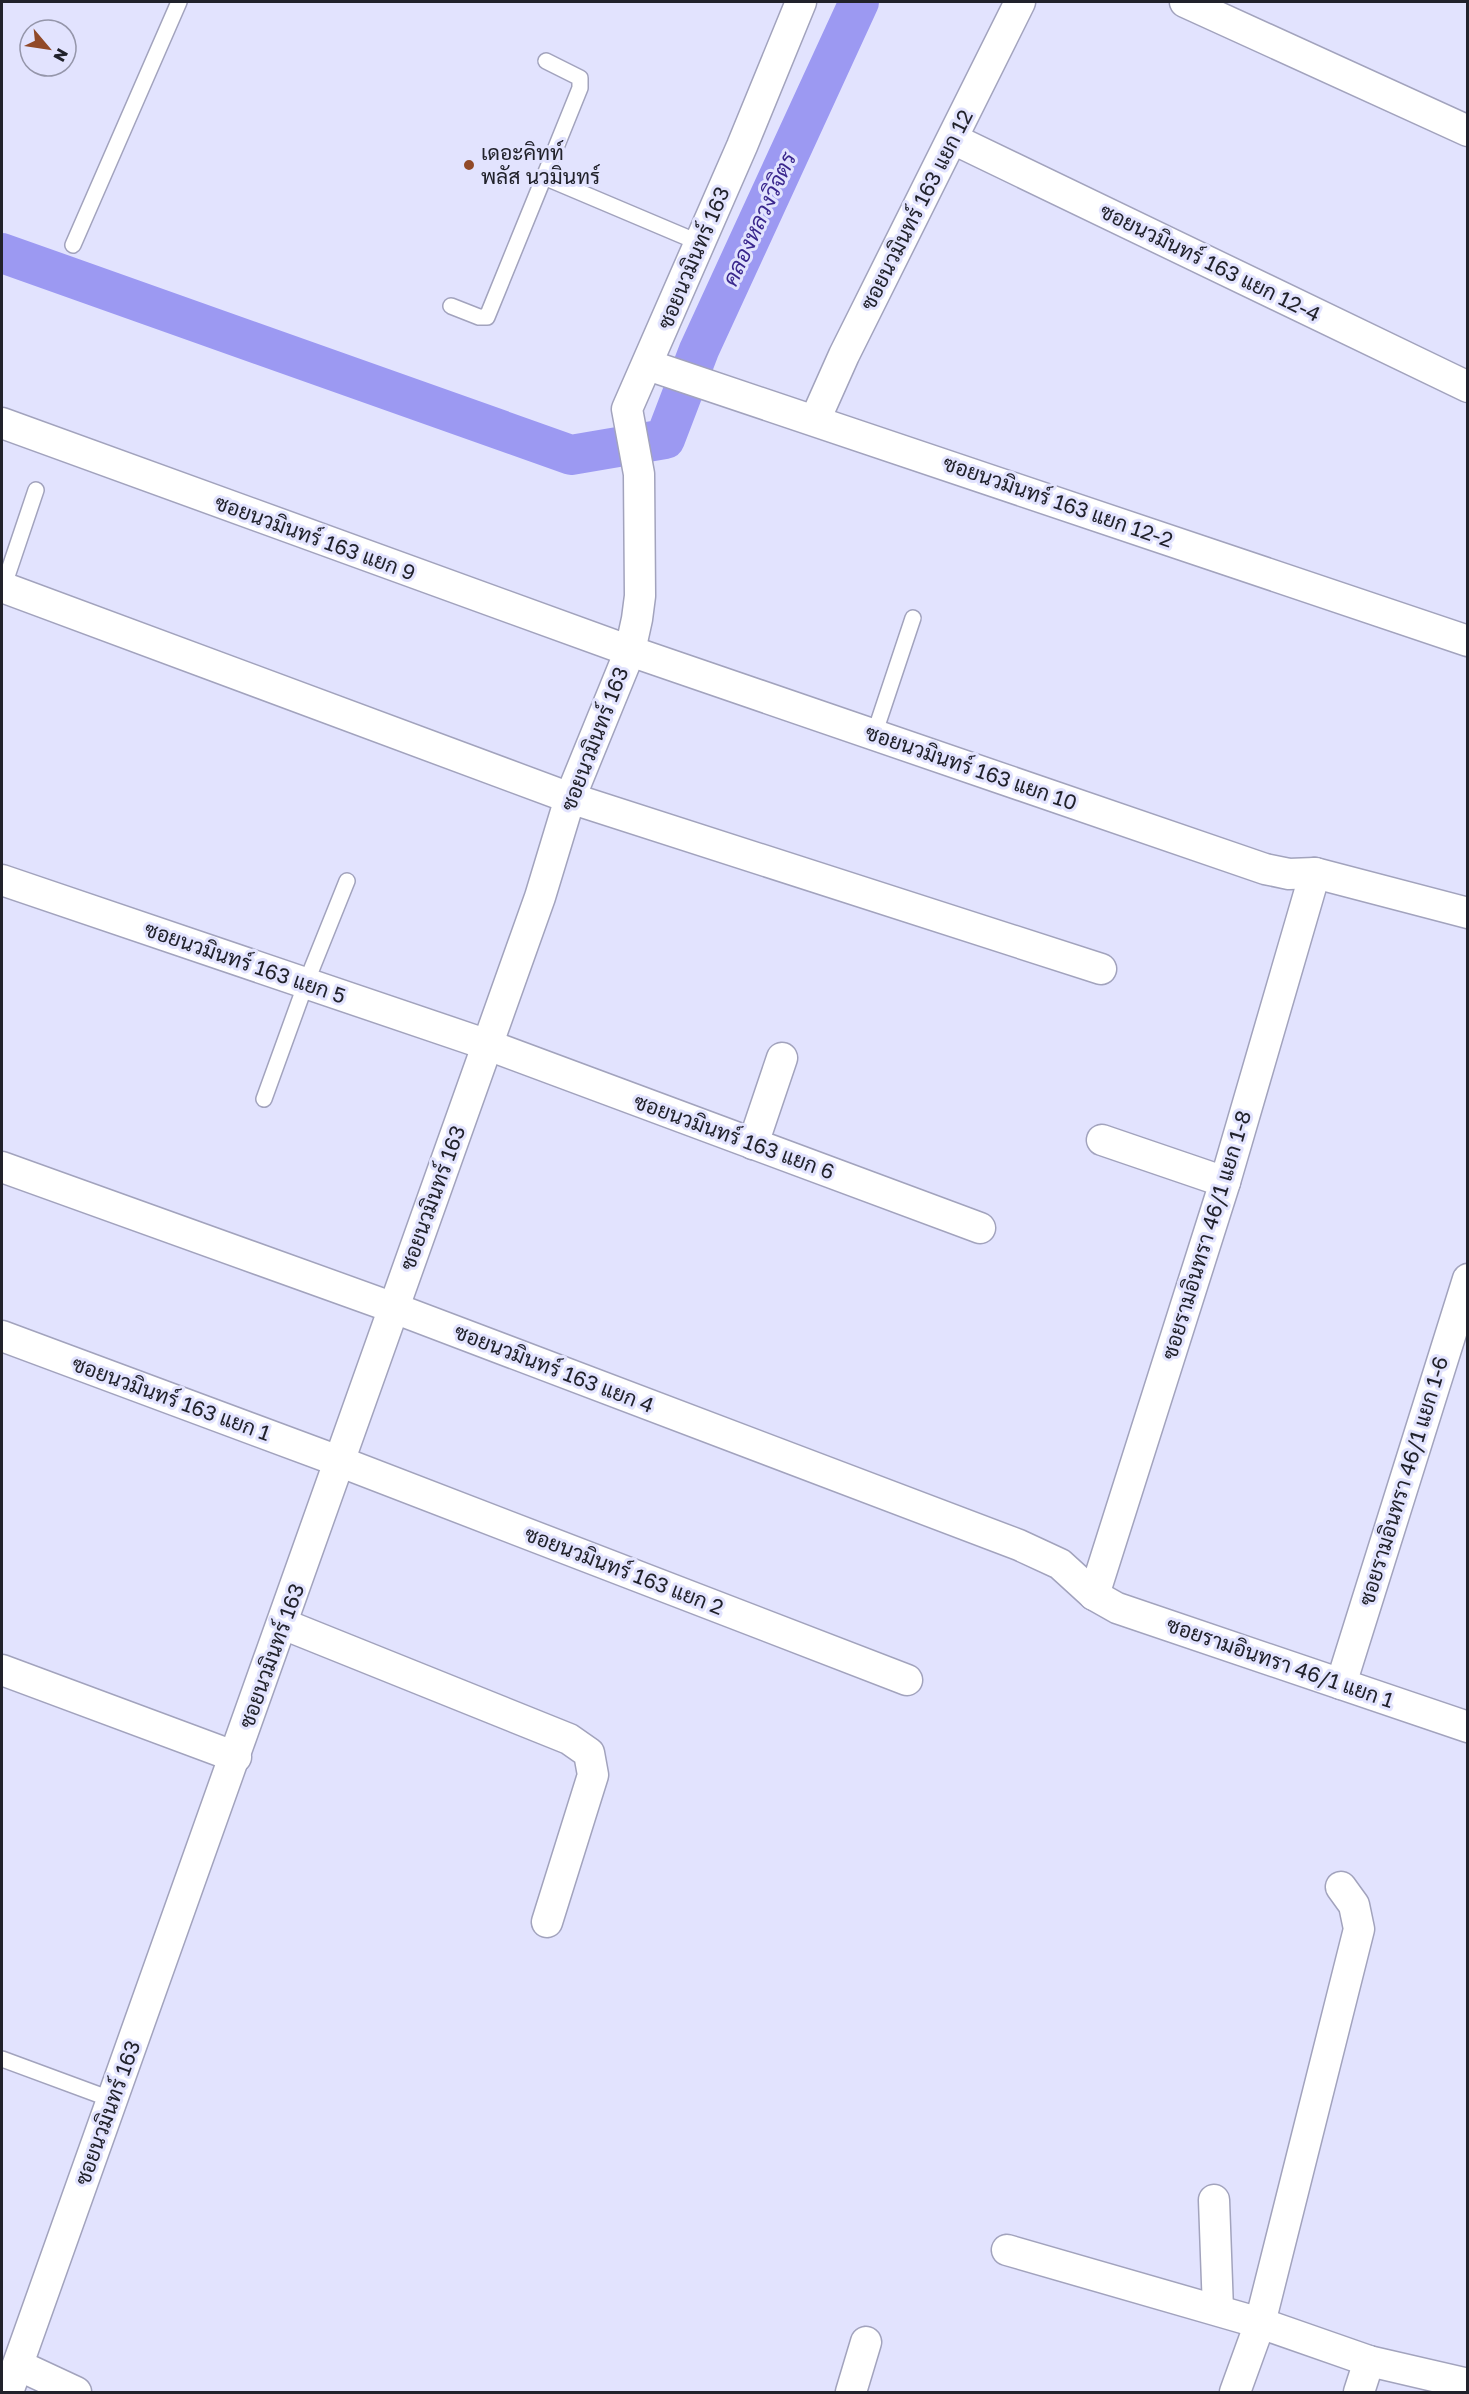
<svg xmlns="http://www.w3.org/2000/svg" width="1469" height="2394" viewBox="0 0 1469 2394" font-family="'Golos Text',Sarabun,sans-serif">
<rect width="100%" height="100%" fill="#e2e3fe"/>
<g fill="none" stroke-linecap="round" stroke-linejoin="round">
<!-- canal -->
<path stroke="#9c99f2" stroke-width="40" d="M2 253 571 455 665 439 699 350 859 2"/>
<!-- lane casing -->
<g stroke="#a2a3bd" stroke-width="18">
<g id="lane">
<path d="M544 177 580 88V78L546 61"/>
<path d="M73 245 179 2"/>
<path d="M451 306 479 317H487L544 177 700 243"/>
<path d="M3 588 36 490"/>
<path d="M874 735 913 618"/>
<path d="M264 1099 306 983 347 881"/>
<path d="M2 2059 113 2100"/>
</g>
</g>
<!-- street casing -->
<g stroke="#a2a3bd" stroke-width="33">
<g id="street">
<path d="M1185 2 1468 131"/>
<path d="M953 139 1468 387"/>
<path d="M648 365 1468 641"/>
<path d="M815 420 844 355 1020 2"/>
<path d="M2 423 630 651 1265 869 1289 874 1315 873 1468 913"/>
<path d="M2 587 570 798 1101 969"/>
<path d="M2 880 488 1045 980 1228"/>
<path d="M1102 1140 1225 1182"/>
<path d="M753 1144 782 1058"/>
<path d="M2 1167 394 1308 1019 1545 1060 1564 1094 1595 1117 1608 1468 1727"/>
<path d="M2 1336 341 1462 907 1680"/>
<path d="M1094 1595 1225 1182 1315 873"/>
<path d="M283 1624 569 1739 589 1753 593 1775 547 1922"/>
<path d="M2 1670 236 1757"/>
<path d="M1341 1684 1468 1279"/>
<path d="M1214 2200 1218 2310"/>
<path d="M1007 2250 1260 2323 1369 2361 1468 2384"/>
<path d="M18 2365 76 2392"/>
<path d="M8 2392 540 897 570 798 630 651 637 619 640 596 639 474 627 409 742 146 801 2"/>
<path d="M851 2392 866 2342"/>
<path d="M1235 2392 1260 2323 1359 1929 1354 1905 1341 1887"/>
<path d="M1359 2392 1369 2361"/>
</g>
</g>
<!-- lane -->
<use href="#lane" stroke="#fff" stroke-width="15"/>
<!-- street -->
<use href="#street" stroke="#fff" stroke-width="30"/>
</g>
<!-- markers -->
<circle fill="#914928" stroke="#e2e3fe" stroke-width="2" cx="469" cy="165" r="6"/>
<g text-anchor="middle" stroke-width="6" stroke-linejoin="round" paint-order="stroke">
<!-- poi labels -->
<g font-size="21" fill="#21222b" stroke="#e2e3fe" text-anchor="start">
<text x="481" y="160">เดอะคิทท์<tspan x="481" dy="24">พลัส นวมินทร์</tspan></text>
</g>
<!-- street labels -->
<g font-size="21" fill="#21222b" stroke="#e2e3fe">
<text transform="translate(917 210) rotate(-63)" y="7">ซอยนวมินทร์ 163 แยก 12</text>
<text transform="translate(694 258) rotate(-67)" y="7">ซอยนวมินทร์ 163</text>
<text transform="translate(1210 263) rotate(26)" y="7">ซอยนวมินทร์ 163 แยก 12-4</text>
<text transform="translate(1058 502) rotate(19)" y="7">ซอยนวมินทร์ 163 แยก 12-2</text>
<text transform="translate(315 538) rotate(20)" y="7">ซอยนวมินทร์ 163 แยก 9</text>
<text transform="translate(595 739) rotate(-69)" y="7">ซอยนวมินทร์ 163</text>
<text transform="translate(971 768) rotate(19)" y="7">ซอยนวมินทร์ 163 แยก 10</text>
<text transform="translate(245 963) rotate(19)" y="7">ซอยนวมินทร์ 163 แยก 5</text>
<text transform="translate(734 1137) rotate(20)" y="7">ซอยนวมินทร์ 163 แยก 6</text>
<text transform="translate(433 1198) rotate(-70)" y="7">ซอยนวมินทร์ 163</text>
<text transform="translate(1207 1235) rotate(-73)" y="7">ซอยรามอินทรา 46/1 แยก 1-8</text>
<text transform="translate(554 1369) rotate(21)" y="7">ซอยนวมินทร์ 163 แยก 4</text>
<text transform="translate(171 1399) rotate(20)" y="7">ซอยนวมินทร์ 163 แยก 1</text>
<text transform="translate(1404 1481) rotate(-73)" y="7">ซอยรามอินทรา 46/1 แยก 1-6</text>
<text transform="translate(624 1571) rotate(21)" y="7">ซอยนวมินทร์ 163 แยก 2</text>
<text transform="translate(272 1656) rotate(-70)" y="7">ซอยนวมินทร์ 163</text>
<text transform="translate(1280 1663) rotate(19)" y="7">ซอยรามอินทรา 46/1 แยก 1</text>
<text transform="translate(108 2113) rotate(-70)" y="7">ซอยนวมินทร์ 163</text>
</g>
<!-- water labels -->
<g font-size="22" font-style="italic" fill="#3a278d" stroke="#e2e3fe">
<text transform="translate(759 219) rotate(-65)" y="8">คลองหลวงวิจิตร</text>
</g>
</g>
<!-- border -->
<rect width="1469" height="2394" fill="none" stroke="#21222b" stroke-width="6"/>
<!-- north arrow -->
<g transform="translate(48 48) rotate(119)"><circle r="28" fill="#e2e3fe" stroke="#9596aa" stroke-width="1.5"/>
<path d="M0-4.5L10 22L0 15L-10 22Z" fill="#914928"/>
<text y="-9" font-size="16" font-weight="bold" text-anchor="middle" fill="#21222b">N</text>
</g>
</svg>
